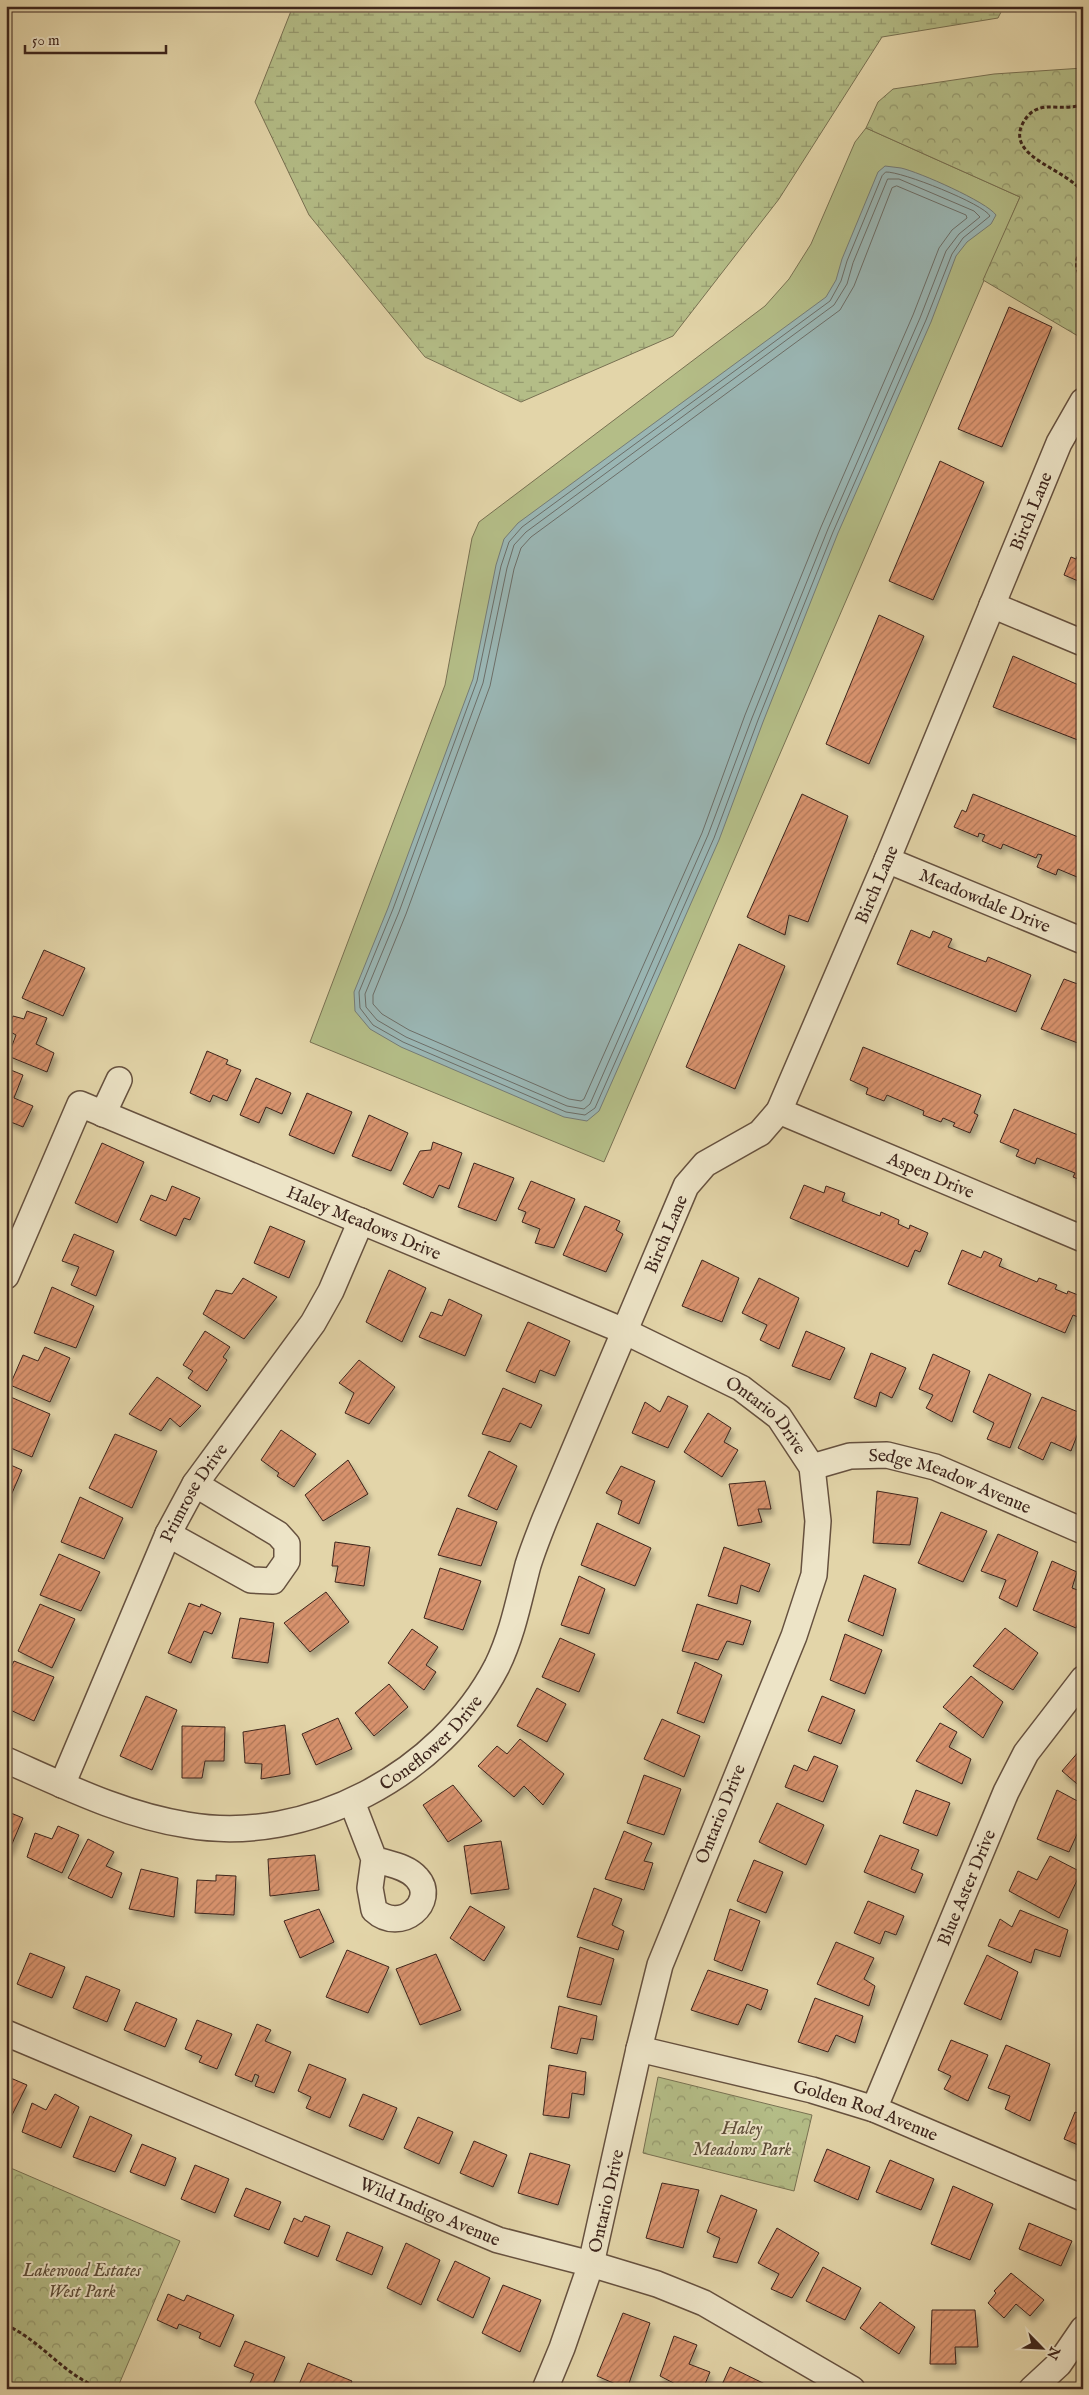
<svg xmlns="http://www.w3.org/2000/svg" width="1089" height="2395" viewBox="0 0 1089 2395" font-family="'IM FELL English',serif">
<defs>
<pattern id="forest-crowns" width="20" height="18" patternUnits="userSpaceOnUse" patternTransform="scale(1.25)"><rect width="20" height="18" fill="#b4bd87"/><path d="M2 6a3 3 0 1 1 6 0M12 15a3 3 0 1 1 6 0" fill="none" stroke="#94996e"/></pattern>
<pattern id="wetland-marsh" width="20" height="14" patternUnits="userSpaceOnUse" patternTransform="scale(1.25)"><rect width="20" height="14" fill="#b4bd87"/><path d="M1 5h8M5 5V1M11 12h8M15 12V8" fill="none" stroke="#94996e"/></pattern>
<pattern id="building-hatch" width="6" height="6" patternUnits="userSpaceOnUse" patternTransform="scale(1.25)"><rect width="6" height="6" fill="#d7926d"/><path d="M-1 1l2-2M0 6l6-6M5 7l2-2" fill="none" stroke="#b07759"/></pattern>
<filter id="shadow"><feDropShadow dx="3" dy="5.5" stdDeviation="2.5" flood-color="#0004"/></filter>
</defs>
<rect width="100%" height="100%" fill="#e3d5a9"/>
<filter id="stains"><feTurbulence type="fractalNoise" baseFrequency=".004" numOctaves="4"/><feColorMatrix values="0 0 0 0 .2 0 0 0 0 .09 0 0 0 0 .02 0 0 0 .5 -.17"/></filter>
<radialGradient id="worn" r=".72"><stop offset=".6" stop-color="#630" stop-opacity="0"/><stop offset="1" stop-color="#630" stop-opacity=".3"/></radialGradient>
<!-- grass -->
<path fill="#b4bd87" stroke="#787152" d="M866 128 1020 197 604 1162 310 1042 445 685 472 538 479 522 765 306 789 279 811 244 855 142Z"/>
<!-- forest -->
<g fill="url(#forest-crowns)" stroke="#787152">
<path d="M1083 68V339L983 280 1020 197 866 128 878 102 893 89 994 74Z"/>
<path d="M658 2077 812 2115 794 2191 643 2153Z"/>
<path d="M6 2166 180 2241 117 2389H6Z"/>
</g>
<!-- wetland -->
<path fill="url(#wetland-marsh)" stroke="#787152" d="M293 6H1004L998 18 882 37 779 199 673 336 521 402 425 357 309 215 255 102Z"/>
<!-- water -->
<path fill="#9ab6b4" stroke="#757c77" d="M885 166C890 167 896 167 901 168 919 172 987 202 996 215L991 224 967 242 956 256 931 322 838 533 763 722 719 840 599 1111 587 1121 564 1117 401 1047 370 1029 355 1011 354 992 388 908 473 679 496 565 504 539 518 523 826 297 836 280 842 259 878 172Z"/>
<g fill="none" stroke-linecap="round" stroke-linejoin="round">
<!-- shore -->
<g stroke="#6c6e68" stroke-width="1">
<path d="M886 172C901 171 984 204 990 216L963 238 952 254 926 320 833 532 758 720 714 838 595 1108 585 1115 566 1112 403 1042 373 1025 360 1008 359 992 393 909 477 681 501 566 509 542 522 527 830 301 841 281 847 261 882 176Z"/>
<path d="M888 179H899L974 211 980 217 959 234 946 251 920 318 828 529 752 718 708 835 590 1104 584 1109 567 1106 406 1037 377 1020 366 1007 365 994 399 912 483 683 507 568 514 545 526 532 834 305 847 284 853 263Z"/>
<path d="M897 186 966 215 967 218 952 230 939 248 913 315 821 527 745 715 702 833 584 1099 581 1101 569 1099 409 1030 382 1014 373 1004V995L406 914 490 686 514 569 521 548 531 537 840 310 854 286 892 188Z"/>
</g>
</g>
<!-- building -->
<g fill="url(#building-hatch)" stroke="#3d251c" filter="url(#shadow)">
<path d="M1009 307 1052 327 1002 447 958 429Z"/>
<path d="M940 461 984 482 933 600 889 581Z"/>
<path d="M1083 543V583L1064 575 1071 557 1076 559Z"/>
<path d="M879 615 924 636 869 764 826 744Z"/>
<path d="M1013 656 1083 687V742L993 707Z"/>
<path d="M802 794 848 816 808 922 789 915 785 935 747 917Z"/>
<path d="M973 794 1083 839V863L1077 877 1058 869 1056 875 1037 867 1042 855 1038 854 1036 858 1003 844 1001 849 982 841 985 835 979 833 978 837 954 827 962 810 966 812Z"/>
<path d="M911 930 930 938 933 931 952 939 948 947 986 962 988 957 1031 975 1016 1012 897 964Z"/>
<path d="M739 944 785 966 735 1089 686 1067Z"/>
<path d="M44 950 85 968 63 1016 22 998Z"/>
<path d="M1064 979 1083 986V1045L1041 1029Z"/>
<path d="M27 1011 47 1018 36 1044 54 1053 47 1072 8 1056 16 1035 7 1030 13 1016 24 1019Z"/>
<path d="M863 1047 981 1095 974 1113 978 1115 970 1133 953 1126 955 1123 943 1118 941 1122 923 1115 924 1111 887 1095 884 1101 866 1094 868 1088 850 1080Z"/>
<path d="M207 1051 228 1060 226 1064 241 1070 227 1101 213 1095 210 1102 190 1093Z"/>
<path d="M6 1068 23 1075 14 1098 33 1106 23 1127 6 1120Z"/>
<path d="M256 1078 291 1093 282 1114 266 1107 259 1123 240 1115Z"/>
<path d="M307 1093 352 1112 334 1154 289 1135Z"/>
<path d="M1014 1109 1083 1137V1181L1073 1177 1075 1173 1037 1158 1035 1164 1016 1156 1019 1150 1000 1142Z"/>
<path d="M369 1115 408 1133 391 1171 352 1156Z"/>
<path d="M433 1142 462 1153 449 1189 439 1185 433 1198 403 1184 420 1151 431 1150Z"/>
<path d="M102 1143 144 1162 117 1223 75 1203Z"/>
<path d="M474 1163 514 1178 496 1221 458 1207Z"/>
<path d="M531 1181 575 1199 554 1248 535 1243 540 1229 522 1222 526 1212 518 1209Z"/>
<path d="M804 1185 824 1193 826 1186 845 1193 842 1201 880 1216 881 1212 899 1220 898 1224 909 1229 910 1225 928 1233 920 1252 915 1250 908 1267 790 1218Z"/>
<path d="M172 1186 200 1198 190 1220 184 1218 176 1236 140 1220 151 1195 166 1201Z"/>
<path d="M585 1206 620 1221 616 1230 623 1234 606 1272 563 1255Z"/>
<path d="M270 1226 305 1241 289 1278 254 1263Z"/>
<path d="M74 1234 114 1251 96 1296 71 1285 79 1267 62 1261Z"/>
<path d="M962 1250 981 1258 984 1251 1002 1259 999 1266 1037 1282 1039 1278 1057 1285 1055 1289 1067 1294 1068 1291 1083 1297V1306L1078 1317 1073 1315 1065 1333 948 1284Z"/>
<path d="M702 1260 739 1278 722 1322 682 1306Z"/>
<path d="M389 1270 426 1288 402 1342 366 1322Z"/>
<path d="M243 1278 277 1297 244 1339 203 1314 216 1290 232 1294Z"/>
<path d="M759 1278 799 1298 779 1349 760 1340 767 1325 742 1313Z"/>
<path d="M52 1287 94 1306 76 1348 34 1333Z"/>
<path d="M449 1299 482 1315 465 1356 419 1337 431 1312 442 1316Z"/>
<path d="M528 1322 570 1341 555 1376 540 1370 535 1383 506 1371Z"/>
<path d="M205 1331 230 1347 223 1357 227 1360 207 1391 188 1378 193 1371 183 1365Z"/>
<path d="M806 1331 845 1348 830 1380 792 1366Z"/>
<path d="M45 1347 70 1358 50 1402 10 1385 23 1355 38 1361Z"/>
<path d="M871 1353 906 1368 892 1398 880 1392 876 1407 854 1398Z"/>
<path d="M933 1354 970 1371 952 1422 926 1408 933 1395 919 1389Z"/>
<path d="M359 1360 395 1387 369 1424 345 1413 354 1393 339 1383Z"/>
<path d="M989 1374 1031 1394 1010 1448 987 1439 994 1423 973 1412Z"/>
<path d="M157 1377 201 1406 180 1427 170 1418 161 1431 129 1414Z"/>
<path d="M503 1388 542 1405 531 1428 520 1423 510 1442 482 1434Z"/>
<path d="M6 1395 50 1414 32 1457 6 1446Z"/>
<path d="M668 1396 688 1406 668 1448 632 1433 645 1402 660 1412Z"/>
<path d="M1042 1397 1083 1414V1420L1071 1451 1051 1442 1043 1460 1018 1448Z"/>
<path d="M708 1413 731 1428 724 1442 738 1450 722 1477 684 1452Z"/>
<path d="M281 1430 316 1454 294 1487 277 1476 279 1473 261 1460Z"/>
<path d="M115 1434 157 1451 132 1508 89 1488Z"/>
<path d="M489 1451 517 1466 497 1510 468 1496Z"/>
<path d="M348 1460 368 1494 323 1521 305 1495Z"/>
<path d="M6 1463 22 1470 6 1507Z"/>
<path d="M621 1466 655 1481 639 1524 618 1514 622 1501 606 1493Z"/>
<path d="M765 1481 771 1509H758L762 1522 738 1526 729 1484Z"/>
<path d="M877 1491 918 1498 910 1545 873 1543Z"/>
<path d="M80 1497 123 1518 104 1559 61 1542Z"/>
<path d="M457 1508 497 1522 481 1566 438 1555Z"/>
<path d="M941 1512 987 1531 963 1582 918 1563Z"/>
<path d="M597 1523 651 1548 635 1586 581 1565Z"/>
<path d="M998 1534 1038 1552 1017 1607 999 1598 1006 1580 981 1571Z"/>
<path d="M335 1542 370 1547 364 1586 335 1582 338 1566H332Z"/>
<path d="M724 1547 770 1564 759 1592 741 1585 737 1604 708 1596Z"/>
<path d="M59 1554 100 1572 81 1611 40 1595Z"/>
<path d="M1052 1561 1077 1572 1072 1588 1083 1592V1610L1076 1628 1033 1610Z"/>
<path d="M440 1568 481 1581 463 1630 424 1618Z"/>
<path d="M864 1575 896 1589 883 1636 848 1621Z"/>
<path d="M579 1576 605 1589 589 1634 561 1625Z"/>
<path d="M326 1592 349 1622 310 1652 284 1623Z"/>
<path d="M189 1603 200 1607 201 1604 221 1613 212 1634 204 1631 191 1663 168 1653Z"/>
<path d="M40 1604 75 1619 52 1668 18 1651Z"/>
<path d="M697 1604 751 1621 743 1645 727 1641 718 1660 682 1651Z"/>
<path d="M240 1618 274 1623 268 1663 232 1658Z"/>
<path d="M1005 1628 1038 1653 1013 1690 973 1666Z"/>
<path d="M412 1629 438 1647 426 1665 436 1672 424 1690 388 1663Z"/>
<path d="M845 1634 882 1650 865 1694 830 1680Z"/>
<path d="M560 1638 595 1654 579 1692 542 1677Z"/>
<path d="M14 1661 54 1677 34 1721 6 1708V1678Z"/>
<path d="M695 1662 722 1675 704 1723 677 1713Z"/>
<path d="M971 1676 1003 1702 983 1738 943 1707Z"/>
<path d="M389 1684 408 1707 374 1736 355 1713Z"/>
<path d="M537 1688 566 1704 547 1742 517 1726Z"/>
<path d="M146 1696 177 1710 152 1770 120 1756Z"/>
<path d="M822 1696 855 1710 841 1744 808 1731Z"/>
<path d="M338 1718 352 1749 316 1765 302 1734Z"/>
<path d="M662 1719 700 1736 684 1777 644 1759Z"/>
<path d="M940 1723 957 1732 949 1747 971 1759 962 1784 916 1761Z"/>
<path d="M285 1725 290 1774 261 1779 262 1764 245 1763 243 1732Z"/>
<path d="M182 1726 225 1727 224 1761H205L202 1778H182Z"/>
<path d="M520 1739 564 1774 543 1805 524 1786 514 1797 478 1766 497 1746 507 1754Z"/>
<path d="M1080 1750 1083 1751V1789L1062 1771Z"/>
<path d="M814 1756 838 1766 823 1802 785 1787 794 1765 807 1771Z"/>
<path d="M644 1775 681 1789 664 1835 627 1823Z"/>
<path d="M453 1785 482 1821 448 1842 423 1805Z"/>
<path d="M916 1790 950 1803 937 1836 903 1823Z"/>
<path d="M1057 1790 1083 1804V1821L1069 1852 1037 1839Z"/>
<path d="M777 1803 824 1825 806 1865 759 1842Z"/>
<path d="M6 1811 23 1818 9 1851 6 1849Z"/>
<path d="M58 1826 79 1835 62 1873 27 1857 35 1833 52 1839Z"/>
<path d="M624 1831 652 1843 644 1861 653 1863 644 1890 605 1879Z"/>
<path d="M880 1835 919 1850 911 1869 923 1874 915 1893 864 1872Z"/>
<path d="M88 1839 114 1852 106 1866 122 1873 112 1898 68 1878Z"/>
<path d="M501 1841 509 1889 471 1894 464 1846Z"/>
<path d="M315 1855 319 1890 270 1896 268 1859Z"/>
<path d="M1050 1856 1081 1872 1059 1918 1009 1891 1018 1871 1037 1880Z"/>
<path d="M754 1860 783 1872 766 1913 737 1901Z"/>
<path d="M141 1869 178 1878 174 1917 129 1909Z"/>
<path d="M216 1875 236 1876 234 1915 195 1913 197 1880 216 1881Z"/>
<path d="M594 1888 622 1899 612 1925 624 1931 618 1950 577 1937Z"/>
<path d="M868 1901 904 1916 896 1935 885 1931 880 1944 854 1933Z"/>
<path d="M470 1906 505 1927 484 1961 450 1938Z"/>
<path d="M319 1909 334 1942 300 1958 284 1921Z"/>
<path d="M730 1909 760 1921 742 1971 714 1960Z"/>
<path d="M1020 1910 1068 1930 1060 1957 1035 1949 1031 1963 988 1946 1000 1919 1012 1927Z"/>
<path d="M836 1942 874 1958 864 1979 875 1986 869 2006 817 1984Z"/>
<path d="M580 1947 614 1959 601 2005 567 1997Z"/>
<path d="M347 1950 389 1967 368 2013 326 1997Z"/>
<path d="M30 1953 65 1967 52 1998 17 1984Z"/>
<path d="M436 1954 461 2010 420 2025 396 1969Z"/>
<path d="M987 1955 1018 1972 1001 2020 964 2004Z"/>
<path d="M708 1970 768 1990 761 2010 747 2004 738 2025 691 2010Z"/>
<path d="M86 1976 120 1990 107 2022 73 2008Z"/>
<path d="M815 1998 863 2016 855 2043 836 2035 828 2052 798 2042Z"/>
<path d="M136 2002 177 2019 165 2047 124 2030Z"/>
<path d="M559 2006 597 2016 593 2040 581 2038 577 2054 551 2048Z"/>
<path d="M197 2020 232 2034 217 2069 199 2062 202 2056 185 2049Z"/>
<path d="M257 2024 271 2030 265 2041 291 2052 274 2093 255 2086 259 2076 255 2074 252 2082 235 2075Z"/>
<path d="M951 2040 988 2055 968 2101 944 2089 951 2076 938 2070Z"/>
<path d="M1006 2045 1050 2064 1030 2121 1005 2109 1010 2096 988 2088Z"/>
<path d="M309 2064 346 2079 330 2118 306 2108 311 2097 298 2091Z"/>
<path d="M549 2065 586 2072 584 2095 572 2093 569 2118 543 2115Z"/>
<path d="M6 2076 27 2085 6 2127Z"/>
<path d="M55 2094 79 2107 61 2148 22 2132 32 2103 46 2110Z"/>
<path d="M363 2094 397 2108 383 2140 349 2126Z"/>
<path d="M1075 2112 1083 2115V2147L1064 2139Z"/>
<path d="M90 2116 132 2135 115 2172 73 2157Z"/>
<path d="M418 2117 453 2132 439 2164 404 2148Z"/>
<path d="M474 2141 507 2155 493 2187 460 2173Z"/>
<path d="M142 2144 176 2158 165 2186 130 2172Z"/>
<path d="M827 2149 870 2167 858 2200 814 2181Z"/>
<path d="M530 2153 570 2165 558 2205 518 2193Z"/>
<path d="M890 2160 934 2179 921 2210 876 2192Z"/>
<path d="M195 2165 229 2179 215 2213 181 2199Z"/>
<path d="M662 2183 699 2190 683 2248 646 2238Z"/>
<path d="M953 2186 993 2204 970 2260 931 2244Z"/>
<path d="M246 2188 281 2202 269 2230 234 2216Z"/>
<path d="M721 2195 757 2210 737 2263 713 2257 720 2238 707 2232Z"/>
<path d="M305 2216 330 2226 318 2257 284 2243 294 2218 302 2222Z"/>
<path d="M1029 2223 1072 2241 1061 2266 1019 2249Z"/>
<path d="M777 2228 819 2253 792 2298 771 2289 779 2274 758 2263Z"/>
<path d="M347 2232 383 2247 372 2275 336 2260Z"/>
<path d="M406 2243 440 2260 421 2305 387 2288Z"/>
<path d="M455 2261 490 2278 473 2318 437 2300Z"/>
<path d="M823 2267 861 2288 845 2320 806 2301Z"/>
<path d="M1011 2273 1044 2300 1030 2316 1016 2304 1004 2318 988 2303 996 2293 994 2291Z"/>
<path d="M503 2285 541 2300 520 2352 482 2333Z"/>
<path d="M168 2294 184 2301 187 2295 234 2315 220 2347 199 2338 201 2333 179 2324 177 2329 157 2320Z"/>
<path d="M880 2302 915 2327 899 2354 860 2328Z"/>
<path d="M932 2310H975L978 2347H955L956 2364H930Z"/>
<path d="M623 2313 650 2323 627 2389 597 2376Z"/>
<path d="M674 2336 697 2345 689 2364 710 2372 703 2389H685L660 2376Z"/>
<path d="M245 2341 285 2357 271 2389H257L249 2385 254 2374 234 2366Z"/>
<path d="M308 2363 352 2381 348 2389 298 2387Z"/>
<path d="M730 2367 767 2385 765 2389H720Z"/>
</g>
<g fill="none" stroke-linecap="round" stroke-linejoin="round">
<!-- minor casing -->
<g stroke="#66513f" stroke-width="28">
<g id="minor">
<path d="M992 605 1083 643"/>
<path id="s1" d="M887 860 1083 941"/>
<path id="s2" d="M779 1111 1083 1239"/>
<path d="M103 1114 119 1080"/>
<path id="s3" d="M6 1276 80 1104 624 1331 741 1388 779 1417 812 1467 818 1521 814 1575 794 1636 660 1965 639 2049 591 2264 562 2348 545 2389"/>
<path id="s4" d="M812 1467 850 1456 887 1455 935 1467 1083 1531"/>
<path d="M168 1534 251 1580 273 1581 287 1561V1544L278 1534 195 1484"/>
<path id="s5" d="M6 1760C65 1786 123 1815 187 1825 307 1846 441 1774 497 1666 513 1633 519 1599 528 1565 533 1549 539 1534 545 1519L686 1186 705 1164 760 1133 779 1111 887 860 1059 443 1083 401"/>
<path id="s6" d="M62 1785 168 1534 195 1484 313 1323 331 1291 361 1221"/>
<path d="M352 1802 374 1859 370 1888 374 1910C401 1935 438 1901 417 1878 407 1866 388 1864 374 1859"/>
<path id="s7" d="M6 2033 498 2240 591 2264 657 2284 704 2303 852 2389"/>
<path id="s8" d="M639 2049 812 2090 874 2109 1083 2198"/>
<path id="s9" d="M874 2109 1006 1792 1026 1753 1083 1679"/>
<path d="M1032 2389 1059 2364 1083 2329"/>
</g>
</g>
<!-- path -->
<g stroke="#3d251c" stroke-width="3" stroke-dasharray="4 2.5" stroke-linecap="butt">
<path d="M1083 104C1066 111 1049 104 1038 109 1031 111 1025 118 1022 125 1007 158 1068 169 1083 193"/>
<path d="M1083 245C1076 257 1073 268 1083 280"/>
<path d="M6 2325C42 2341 64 2376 102 2389"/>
</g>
<!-- minor -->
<use href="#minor" stroke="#ede4c7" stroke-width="25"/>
</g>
<g text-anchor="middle" stroke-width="4" stroke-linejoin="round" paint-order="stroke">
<!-- street labels -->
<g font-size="18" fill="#3d251c" stroke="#ede4c7">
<text dy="6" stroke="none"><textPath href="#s5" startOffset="1852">Birch Lane</textPath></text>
<text dy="6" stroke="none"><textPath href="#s5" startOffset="1448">Birch Lane</textPath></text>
<text dy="6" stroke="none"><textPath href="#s1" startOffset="106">Meadowdale Drive</textPath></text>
<text dy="6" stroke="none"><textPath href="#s2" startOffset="165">Aspen Drive</textPath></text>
<text dy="6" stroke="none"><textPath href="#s3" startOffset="495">Haley Meadows Drive</textPath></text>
<text dy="6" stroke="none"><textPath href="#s5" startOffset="1028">Birch Lane</textPath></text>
<text dy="6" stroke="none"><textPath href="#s3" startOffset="944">Ontario Drive</textPath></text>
<text dy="6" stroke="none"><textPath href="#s4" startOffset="144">Sedge Meadow Avenue</textPath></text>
<text dy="6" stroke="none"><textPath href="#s6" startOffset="321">Primrose Drive</textPath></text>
<text dy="6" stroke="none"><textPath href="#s5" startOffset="461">Coneflower Drive</textPath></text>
<text transform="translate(720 1814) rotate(-68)" y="6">Ontario Drive</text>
<text dy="6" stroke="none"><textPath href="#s9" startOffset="240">Blue Aster Drive</textPath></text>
<text dy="6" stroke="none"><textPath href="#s8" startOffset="235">Golden Rod Avenue</textPath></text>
<text transform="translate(606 2201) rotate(-77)" y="6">Ontario Drive</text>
<text dy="6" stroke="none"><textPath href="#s7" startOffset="460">Wild Indigo Avenue</textPath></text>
</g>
<!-- park labels -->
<g font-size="18" font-style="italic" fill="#5b4b37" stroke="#ede4c7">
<text x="742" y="2134">Haley<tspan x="742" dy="21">Meadows Park</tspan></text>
<text x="82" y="2276">Lakewood Estates<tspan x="82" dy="21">West Park</tspan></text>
</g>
</g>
<!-- margin -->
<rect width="1089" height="2395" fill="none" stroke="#e3d5a9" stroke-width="25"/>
<rect x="8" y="8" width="1074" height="2380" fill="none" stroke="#3d251c" stroke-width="2.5"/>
<rect x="12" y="12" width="1064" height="2370" fill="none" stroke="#3d251c"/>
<!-- north arrow -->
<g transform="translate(1042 2348) rotate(114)" stroke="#ede4c7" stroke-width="4" paint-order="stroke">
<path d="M0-4L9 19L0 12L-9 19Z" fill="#3d251c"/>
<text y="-8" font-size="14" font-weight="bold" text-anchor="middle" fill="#3d251c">N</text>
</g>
<!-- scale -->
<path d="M25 45v8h141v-8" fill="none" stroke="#3d251c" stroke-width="2.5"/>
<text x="32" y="45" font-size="15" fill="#3d251c" stroke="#ede4c7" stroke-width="4" paint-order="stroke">50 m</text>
<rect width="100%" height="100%" filter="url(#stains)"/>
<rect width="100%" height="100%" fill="url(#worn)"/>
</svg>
